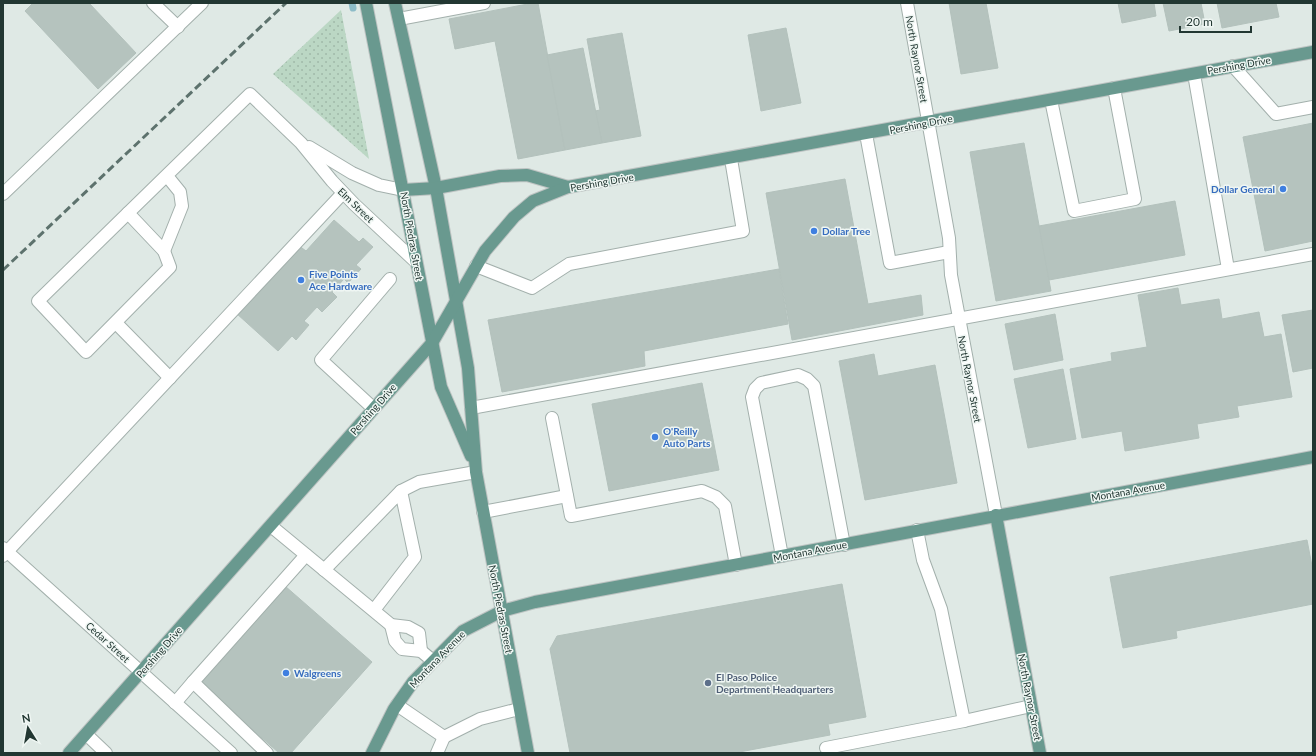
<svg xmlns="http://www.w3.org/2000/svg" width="1316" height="756" viewBox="0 0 1316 756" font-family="Lato,sans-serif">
<defs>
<pattern id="garden-dots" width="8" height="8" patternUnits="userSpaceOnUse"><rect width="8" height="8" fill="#bbd7c4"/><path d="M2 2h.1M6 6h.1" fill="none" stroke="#a0b9a9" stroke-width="1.8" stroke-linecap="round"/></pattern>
</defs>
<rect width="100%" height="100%" fill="#dfe9e5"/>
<!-- garden -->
<path fill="url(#garden-dots)" d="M341 10 369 159 273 74Z"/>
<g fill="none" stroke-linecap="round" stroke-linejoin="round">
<!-- stream -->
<path stroke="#8dbcc8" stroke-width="7" d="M352 3 353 8"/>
</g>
<!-- building -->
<g fill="#b5c3be" stroke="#b3c1bc">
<path d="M33 3H89L136 53 98 89 25 11Z"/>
<path d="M533 3H538L565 150 518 159 495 41 455 49 449 19Z"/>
<path d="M949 3H986L998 68 961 74Z"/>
<path d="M1118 3H1154L1156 16 1122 23Z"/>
<path d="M1163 3H1201L1205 24 1169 31Z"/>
<path d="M1217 3H1276L1279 17 1222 28Z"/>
<path d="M786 28 801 103 761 111 748 35Z"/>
<path d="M622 33 641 136 602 143 595 111 600 110 587 39Z"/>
<path d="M583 48 602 143 565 150 547 55Z"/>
<path d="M1313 123V241L1265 251 1243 137Z"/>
<path d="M1024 143 1051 291 996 301 970 152Z"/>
<path d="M845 179 868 304 921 295 923 315 792 340 766 193Z"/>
<path d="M1175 201 1185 255 1049 280 1039 226Z"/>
<path d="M334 220 359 242 363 238 373 247 356 265 361 269 348 283 344 279 332 292 337 297 322 312 317 307 304 321 309 325 296 340 292 336 278 351 236 313 298 245 306 251Z"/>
<path d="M779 269 788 324 644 351 645 366 502 392 488 320Z"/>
<path d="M1178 288 1181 305 1219 299 1222 319 1259 312 1264 337 1281 334 1292 397 1237 406 1239 417 1197 424 1199 438 1125 451 1122 431 1082 438 1070 369 1112 361 1111 353 1147 347 1138 295Z"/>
<path d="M1313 310V368L1293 372 1282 315Z"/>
<path d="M1055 314 1063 360 1014 370 1005 324Z"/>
<path d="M874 354 878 376 935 365 957 483 865 500 839 361Z"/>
<path d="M1063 369 1076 439 1028 448 1014 379Z"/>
<path d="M702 383 719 470 609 491 592 404Z"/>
<path d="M1307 540 1313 571V604L1176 631 1177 638 1123 648 1110 577Z"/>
<path d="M842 584 866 717 828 724 830 735 734 753H570L550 649 557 636Z"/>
<path d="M285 586 372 662 291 753H279L200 683Z"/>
</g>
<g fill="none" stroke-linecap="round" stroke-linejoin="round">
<!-- minor casing -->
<g stroke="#a3b0ac" stroke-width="14">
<g id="minor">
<path d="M153 3 178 27"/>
<path d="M907 3 949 238 951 275 996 515"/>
<path d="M399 19 484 3"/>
<path d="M1233 66 1276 114 1313 107"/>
<path d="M1194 74 1228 269"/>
<path d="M1051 100 1074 211 1135 199 1114 88"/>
<path d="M866 134 890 263 949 252"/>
<path d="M309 147 352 173 379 185 403 190"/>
<path d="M167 176 180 192 182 206 164 251 128 213 250 94 301 143 332 181 354 204 416 262"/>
<path d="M3 194 202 3"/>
<path d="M128 213 38 301 86 352 170 267 164 251"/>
<path d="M476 266 532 288 569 264 743 231 731 159"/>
<path d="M116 323 170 378"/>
<path d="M373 408 321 360 390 279"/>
<path d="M471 408 1313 254"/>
<path d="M552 418 571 516 702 491 716 497 725 506 736 565"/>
<path d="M401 491 419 482 476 472"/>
<path d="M483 512 567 496"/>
<path d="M271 526 391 625 408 627 419 633 421 651"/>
<path d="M917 530 923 560 941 609 964 721 1031 706"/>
<path d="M3 548 231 753"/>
<path d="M3 556 343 193"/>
<path d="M782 556 752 397 755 389 761 383 798 375 807 379 814 386 844 545"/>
<path d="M324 570 401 491 415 557 374 610"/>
<path d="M391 625 395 641 402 649 421 651 433 661"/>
<path d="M175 703 193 682"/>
<path d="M397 705 444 737 480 719 519 709"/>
<path d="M87 735 106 753"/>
<path d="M826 748 964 721"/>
<path d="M267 753 193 682 306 555"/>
<path d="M437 753 444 737"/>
</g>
</g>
<!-- major casing -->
<g stroke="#bdc3c2" stroke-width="14">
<g id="major">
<path d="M366 3 441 387 471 456"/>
<path d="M395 3 436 188 468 368 476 472 528 753"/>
<path d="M403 190 436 188 500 176 527 175 568 187"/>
<path d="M996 515 1040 753"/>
<path d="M69 753 432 343 485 251 514 217 533 201 568 187 1313 52"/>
<path d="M372 753 394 709 413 682 463 631 502 611 535 602 1313 457"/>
</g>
</g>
<!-- minor -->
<use href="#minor" stroke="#fff" stroke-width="12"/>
<!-- major -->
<use href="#major" stroke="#69998f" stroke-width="12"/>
<!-- rail -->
<path stroke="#5d726d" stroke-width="3" stroke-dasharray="8 4" stroke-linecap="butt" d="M3 270 286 3"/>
</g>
<!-- markers -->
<g fill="#3f7fe0" stroke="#eff6f3" stroke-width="1.5">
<circle cx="1283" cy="189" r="4"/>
<circle cx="814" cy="231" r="4"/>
<circle cx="301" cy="280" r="4"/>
<circle cx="655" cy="437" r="4"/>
<circle cx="286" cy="673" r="4"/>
</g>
<circle fill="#5c6f8a" stroke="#eff6f3" stroke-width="1.5" cx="708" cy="683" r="4"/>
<g text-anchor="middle" stroke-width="3" stroke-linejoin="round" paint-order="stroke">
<!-- street labels -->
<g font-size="10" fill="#223732" stroke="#eff6f3">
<text transform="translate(917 59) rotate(80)" y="4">North Raynor Street</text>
<text transform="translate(1239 65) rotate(-10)" y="4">Pershing Drive</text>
<text transform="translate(921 124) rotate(-11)" y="4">Pershing Drive</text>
<text transform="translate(602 182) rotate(-10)" y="4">Pershing Drive</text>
<text transform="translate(356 205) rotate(44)" y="4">Elm Street</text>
<text transform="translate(412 236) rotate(80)" y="4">North Piedras Street</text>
<text transform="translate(970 379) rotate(79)" y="4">North Raynor Street</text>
<text transform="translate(373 409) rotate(-49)" y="4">Pershing Drive</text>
<text transform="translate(1128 491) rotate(-10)" y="4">Montana Avenue</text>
<text transform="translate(810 551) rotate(-11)" y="4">Montana Avenue</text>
<text transform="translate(501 609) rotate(79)" y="4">North Piedras Street</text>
<text transform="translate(108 642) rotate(42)" y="4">Cedar Street</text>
<text transform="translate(159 652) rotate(-49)" y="4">Pershing Drive</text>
<text transform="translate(437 659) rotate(-46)" y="4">Montana Avenue</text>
<text transform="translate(1030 697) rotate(79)" y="4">North Raynor Street</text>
</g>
<!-- shop labels -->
<g font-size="10" font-weight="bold" fill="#366cbe" stroke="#eff6f3" text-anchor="start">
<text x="1275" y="193" text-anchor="end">Dollar General</text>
<text x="822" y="235">Dollar Tree</text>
<text x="309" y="278">Five Points<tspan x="309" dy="12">Ace Hardware</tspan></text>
<text x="663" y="435">O'Reilly<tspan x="663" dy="12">Auto Parts</tspan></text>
<text x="294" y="677">Walgreens</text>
</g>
<!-- service labels -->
<g font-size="10" font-weight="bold" fill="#4e5e75" stroke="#eff6f3" text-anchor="start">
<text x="716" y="681">El Paso Police<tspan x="716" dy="12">Department Headquarters</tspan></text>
</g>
</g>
<!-- border -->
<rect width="1316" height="756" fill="none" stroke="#223732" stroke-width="8"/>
<!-- north arrow -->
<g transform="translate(28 728) rotate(349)" stroke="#eff6f3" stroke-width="3" paint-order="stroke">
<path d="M0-3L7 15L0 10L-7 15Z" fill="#223732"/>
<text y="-6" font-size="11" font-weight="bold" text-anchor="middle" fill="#223732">N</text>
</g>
<!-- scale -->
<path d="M1180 26v6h71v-6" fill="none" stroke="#223732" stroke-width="2"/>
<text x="1186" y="26" font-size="12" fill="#223732" stroke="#eff6f3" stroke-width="3" paint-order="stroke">20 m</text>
</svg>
